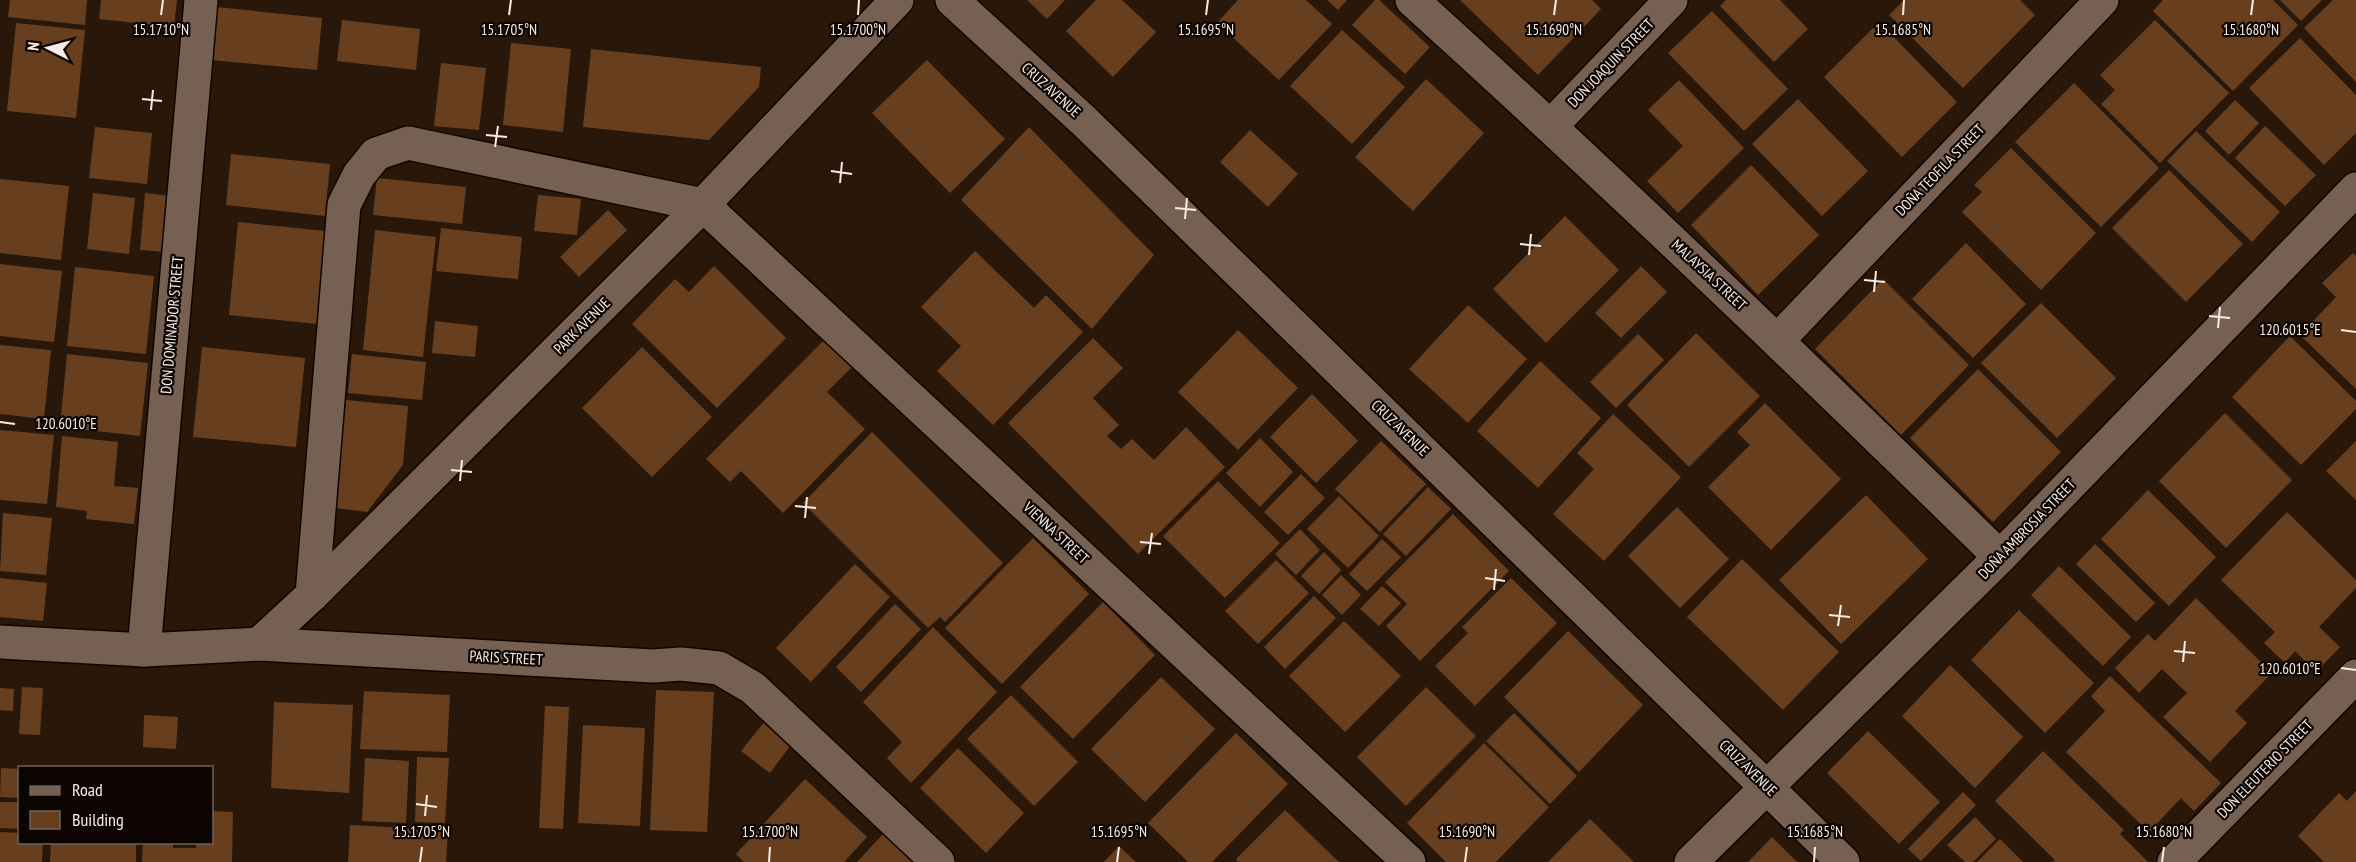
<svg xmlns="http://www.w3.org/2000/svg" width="2356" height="862" viewBox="0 0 2356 862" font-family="'PT Sans Narrow',sans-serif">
<rect width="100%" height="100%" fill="#29180a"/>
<!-- building -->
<g fill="#673f1e">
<path d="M10 0H87L85 25 8 17Z"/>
<path d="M101 0H177L174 27 99 19Z"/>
<path d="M1027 0H1065L1047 19Z"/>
<path d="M1096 0H1122L1156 32 1113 77 1066 31Z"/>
<path d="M1238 0H1306L1332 24 1279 80 1217 23Z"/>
<path d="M1327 0H1347L1338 10Z"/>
<path d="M1375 0H1379L1430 47 1405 74 1352 25Z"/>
<path d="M1460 0H1592L1601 9 1538 75Z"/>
<path d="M1726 0H1780L1808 29 1774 62 1720 6Z"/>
<path d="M1904 0H2020L2035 15 1963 88 1889 15Z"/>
<path d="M2163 0H2273L2298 25 2233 91 2153 11Z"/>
<path d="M2280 0H2322L2301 21Z"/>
<path d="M2333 0H2356V82L2304 28Z"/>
<path d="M217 7 322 18 317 70 211 60Z"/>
<path d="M1712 11 1788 89 1744 131 1668 53Z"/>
<path d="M342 20 420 29 416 70 337 61Z"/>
<path d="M2155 20 2229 93 2160 163 2101 104 2115 90 2100 75Z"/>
<path d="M1879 22 1957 102 1902 157 1824 77Z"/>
<path d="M16 23 85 30 76 118 7 111Z"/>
<path d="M1342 30 1405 87 1352 144 1290 86Z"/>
<path d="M2300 38 2356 95V133L2324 165 2249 88Z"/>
<path d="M511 43 571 49 563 132 503 125Z"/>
<path d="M591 49 761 67 759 87 709 140 583 127Z"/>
<path d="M927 60 1005 139 950 193 872 113Z"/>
<path d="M441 63 486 68 479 130 434 126Z"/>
<path d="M1426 79 1484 133 1413 211 1355 157Z"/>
<path d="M1679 80 1744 148 1678 213 1647 181 1683 146 1648 110Z"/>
<path d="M2074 83 2159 168 2101 227 2015 142Z"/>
<path d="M1798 99 1868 171 1822 216 1752 144Z"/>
<path d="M2235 100 2259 123 2229 155 2205 131Z"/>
<path d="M2265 126 2316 175 2285 206 2235 158Z"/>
<path d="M95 127 152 133 147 184 89 178Z"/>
<path d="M1029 127 1154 255 1092 329 961 200Z"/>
<path d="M1250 130 1298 174 1268 207 1220 162Z"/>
<path d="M2196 131 2280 212 2252 242 2167 161Z"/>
<path d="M2011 148 2096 233 2041 290 1962 212 1982 192 1974 185Z"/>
<path d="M231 154 330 164 325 216 226 205Z"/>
<path d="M1751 165 1819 235 1758 295 1691 225Z"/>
<path d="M2169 170 2243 244 2186 302 2112 228Z"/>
<path d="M377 178 466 187 462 224 373 215Z"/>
<path d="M0 179 69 186 61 260 0 253Z"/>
<path d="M93 193 135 198 129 254 87 249Z"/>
<path d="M145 193 172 196 166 252 140 250Z"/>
<path d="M538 195 581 199 577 235 534 231Z"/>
<path d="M608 210 627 230 579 277 560 257Z"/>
<path d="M1565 216 1619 270 1546 343 1493 289Z"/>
<path d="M238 222 326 231 317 324 229 315Z"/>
<path d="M441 228 522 237 518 279 436 271Z"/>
<path d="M375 230 436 237 423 357 363 350Z"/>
<path d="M1966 243 2026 304 1973 358 1912 299Z"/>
<path d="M975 251 1034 308 1046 295 1083 332 993 425 937 371 961 346 921 307Z"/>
<path d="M2353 253 2356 256V389L2300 335 2336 297 2322 283Z"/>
<path d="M0 264 62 271 54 342 0 336Z"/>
<path d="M714 266 786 338 717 408 632 324 675 279 689 292Z"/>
<path d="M1641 266 1667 292 1621 338 1595 313Z"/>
<path d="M75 267 154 276 146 354 67 346Z"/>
<path d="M1883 279 1969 365 1901 435 1815 349Z"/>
<path d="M2041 303 2116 378 2057 438 1981 363Z"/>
<path d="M1468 305 1527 359 1468 423 1409 369Z"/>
<path d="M435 321 478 326 475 357 432 353Z"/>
<path d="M1238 330 1298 388 1238 450 1178 392Z"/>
<path d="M1696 333 1760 396 1689 467 1627 405Z"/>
<path d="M830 334 858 361 827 392 865 429 783 513 741 471 730 482 706 459Z"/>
<path d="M1638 334 1664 360 1616 408 1590 382Z"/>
<path d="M2290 336 2356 401V409L2301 465 2232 397Z"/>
<path d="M1093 338 1123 368 1093 398 1119 425 1107 436 1121 449 1132 439 1154 460 1186 427 1225 467 1138 554 1008 423Z"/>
<path d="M0 345 51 350 44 419 0 414Z"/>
<path d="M202 347 305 358 296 447 193 437Z"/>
<path d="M642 347 712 417 652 477 582 408Z"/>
<path d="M67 354 148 363 140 436 60 427Z"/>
<path d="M352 354 426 362 422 400 348 393Z"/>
<path d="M1540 361 1601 418 1538 488 1477 431Z"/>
<path d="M1978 369 2061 452 1993 522 1910 438Z"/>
<path d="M1312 394 1358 441 1316 483 1270 437Z"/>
<path d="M346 400 408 406 403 465 367 512 336 508Z"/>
<path d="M1765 403 1841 479 1771 550 1708 487 1750 445 1737 432Z"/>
<path d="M2225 413 2292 480 2226 548 2159 481Z"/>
<path d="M1613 414 1681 477 1604 561 1553 514 1594 469 1577 453Z"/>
<path d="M0 430 54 435 47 504 0 500Z"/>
<path d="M872 432 1003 563 945 622 940 617 928 628 803 503Z"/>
<path d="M62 436 118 442 114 486 138 488 134 524 86 519 87 511 56 507Z"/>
<path d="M1260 438 1293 472 1260 507 1226 473Z"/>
<path d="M1381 441 1426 484 1380 532 1335 489Z"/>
<path d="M2356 441V500L2326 471Z"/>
<path d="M1301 474 1325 498 1288 535 1264 512Z"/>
<path d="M1218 481 1280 543 1225 598 1163 536Z"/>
<path d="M1428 487 1451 509 1406 556 1383 534Z"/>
<path d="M2148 490 2216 557 2169 606 2101 539Z"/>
<path d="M1866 495 1928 559 1841 644 1779 580Z"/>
<path d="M1339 496 1379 536 1348 568 1307 529Z"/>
<path d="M1677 507 1729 559 1680 608 1628 556Z"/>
<path d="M2287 512 2356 580V588L2319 627 2340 647 2316 672 2295 651 2285 663 2264 643 2275 632 2221 580Z"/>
<path d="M3 513 52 518 46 575 0 571Z"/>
<path d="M1453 514 1509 571 1420 661 1386 626 1407 604 1385 582Z"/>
<path d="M1300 529 1320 550 1296 575 1275 554Z"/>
<path d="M1033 538 1089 594 1002 684 945 628Z"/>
<path d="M1382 539 1401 557 1367 591 1349 574Z"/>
<path d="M2095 544 2155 603 2136 622 2076 564Z"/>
<path d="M1324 552 1341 570 1319 594 1301 576Z"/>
<path d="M1742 559 1839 652 1783 710 1687 617Z"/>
<path d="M1276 560 1309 593 1258 644 1225 611Z"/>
<path d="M855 564 890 597 811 682 776 648Z"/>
<path d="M2059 566 2131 637 2103 666 2031 595Z"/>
<path d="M1341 575 1361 595 1342 615 1322 595Z"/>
<path d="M0 578 47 583 43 621 0 617Z"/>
<path d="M1511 578 1557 623 1475 706 1435 666 1468 633 1462 627Z"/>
<path d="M1382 586 1401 603 1379 626 1360 609Z"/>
<path d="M1314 596 1336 618 1285 669 1264 647Z"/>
<path d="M2196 598 2272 673 2235 711 2247 723 2210 762 2163 717 2187 693 2162 669 2139 693 2115 668 2148 634 2155 641Z"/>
<path d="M1103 602 1155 655 1073 739 1020 687Z"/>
<path d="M895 604 921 629 861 692 836 667Z"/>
<path d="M2019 610 2094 683 2045 733 1971 660Z"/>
<path d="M1344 621 1401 676 1345 732 1289 676Z"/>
<path d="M933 627 997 692 911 783 887 758 902 742 863 702Z"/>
<path d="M1568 631 1643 705 1579 772 1504 697Z"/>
<path d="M1950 665 2023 737 1975 788 1902 716Z"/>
<path d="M2110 676 2221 783 2194 811 2181 798 2149 832 2066 752 2105 711 2091 696Z"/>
<path d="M1161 677 1215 729 1145 802 1091 749Z"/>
<path d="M22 687 43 688 40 735 19 734Z"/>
<path d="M1426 687 1476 736 1406 806 1357 757Z"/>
<path d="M0 688 14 689 13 711 0 710Z"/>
<path d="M656 690 714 692 707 832 650 830Z"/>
<path d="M364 691 450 695 447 752 360 749Z"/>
<path d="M1011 695 1078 762 1034 806 967 739Z"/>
<path d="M274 702 353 705 349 793 271 788Z"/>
<path d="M545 706 569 707 563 829 539 828Z"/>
<path d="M1514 713 1577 776 1550 804 1486 741Z"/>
<path d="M144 715 178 717 176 749 143 747Z"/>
<path d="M765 721 793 742 770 773 741 751Z"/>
<path d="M583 725 645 728 640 826 578 823Z"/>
<path d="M1868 731 1940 802 1899 844 1827 773Z"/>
<path d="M1236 733 1288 784 1212 862H1188L1148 823Z"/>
<path d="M1484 743 1549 807 1496 862H1446L1407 823Z"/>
<path d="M958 748 1024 813 986 853 920 788Z"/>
<path d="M2043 751 2124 830 2120 834 2148 862H2053L2055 860 1995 801Z"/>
<path d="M417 757 449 758 445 823 415 822Z"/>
<path d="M365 758 409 761 406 823 362 821Z"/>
<path d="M1 768 20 769V798L0 797Z"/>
<path d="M805 779 867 837 844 862H744L736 854Z"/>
<path d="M2356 791V862H2324L2298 836 2339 793 2347 801Z"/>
<path d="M1963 792 1976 805 1921 861 1908 849Z"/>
<path d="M0 802H20V829L0 828Z"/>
<path d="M1285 810 1339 862H1238L1236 859Z"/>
<path d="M212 811 233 812 232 862H142L143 842H173V848H196V842H212Z"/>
<path d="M1975 817 1996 839 1973 862H1965L1947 845Z"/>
<path d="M1590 819 1634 862H1548Z"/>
<path d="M350 825 448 830 446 862H348Z"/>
<path d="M0 832 20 833V842H43L42 862H0Z"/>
<path d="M884 833 914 862H857Z"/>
<path d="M1772 837 1797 862H1748Z"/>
<path d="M2000 839 2023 862H1977Z"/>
<path d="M51 842H136V862H50Z"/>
<path d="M1119 846 1136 862H1104Z"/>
</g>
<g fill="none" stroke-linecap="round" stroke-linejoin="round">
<!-- minor casing -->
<g stroke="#110400" stroke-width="36">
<g id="minor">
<path d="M952 0 1084 121 1843 862"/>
<path d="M1412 0C1612 181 1807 368 2000 557"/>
<path d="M1551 126 1671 0"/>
<path d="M1778 340 2102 0"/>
<path d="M312 595 344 205 359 175 376 154 408 143 703 205 1409 862"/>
<path d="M0 642 144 650 259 644 653 666 681 664 719 668 753 688 938 862"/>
<path d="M259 644 312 595 703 205 897 0"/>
<path d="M144 650 201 0"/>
<path d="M1691 862 2000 557 2356 189"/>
<path d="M2174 862 2356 676"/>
</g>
</g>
<!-- minor -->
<use href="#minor" stroke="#756051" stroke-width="33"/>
</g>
<!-- ticks -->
<path fill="none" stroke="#f9ece4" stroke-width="2" d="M161 15 163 0M509 15 511 0M858 15 859 0M1206 15 1208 0M1554 15 1556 0M1903 15 1904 0M2251 15 2253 0M142 99 162 101M151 110 153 90M486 135 507 137M495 147 498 126M831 171 852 174M840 183 842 162M1175 208 1196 210M1185 219 1187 198M1520 244 1541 246M1529 255 1531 234M1864 280 1885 282M1874 292 1876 271M2209 316 2230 318M2218 328 2220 307M2341 330 2356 332M0 422 15 424M451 470 472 472M460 481 462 460M795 506 816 508M805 518 807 497M1140 542 1161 544M1149 554 1152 533M1485 578 1505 581M1494 590 1496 569M1829 615 1850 617M1838 626 1841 605M2174 651 2195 653M2183 662 2185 641M2341 668 2356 670M416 804 437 807M425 816 427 795M420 862 422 847M769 862 770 847M1117 862 1119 847M1465 862 1467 847M1814 862 1815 847M2162 862 2164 847"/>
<g text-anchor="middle" stroke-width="4.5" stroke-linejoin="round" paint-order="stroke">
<!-- street labels -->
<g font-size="15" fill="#f9ece4" stroke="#0c0502">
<text transform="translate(1611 63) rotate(-46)" y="5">DON JOAQUIN STREET</text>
<text transform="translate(1051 90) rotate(42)" y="5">CRUZ AVENUE</text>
<text transform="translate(1940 170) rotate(-46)" y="5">DOÑA TEOFILA STREET</text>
<text transform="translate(1709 275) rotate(43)" y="5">MALAYSIA STREET</text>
<text transform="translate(172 325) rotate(-85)" y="5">DON DOMINADOR STREET</text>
<text transform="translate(582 326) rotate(-45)" y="5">PARK AVENUE</text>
<text transform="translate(1400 428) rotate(44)" y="5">CRUZ AVENUE</text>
<text transform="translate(2027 529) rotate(-46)" y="5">DOÑA AMBROSIA STREET</text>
<text transform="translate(1056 533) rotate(43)" y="5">VIENNA STREET</text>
<text transform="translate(506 658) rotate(3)" y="5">PARIS STREET</text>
<text transform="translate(1748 768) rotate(44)" y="5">CRUZ AVENUE</text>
<text transform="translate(2265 769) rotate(-46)" y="5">DON ELEUTERIO STREET</text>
</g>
</g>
<g font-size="15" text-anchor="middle" fill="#f9ece4" stroke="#0c0502" stroke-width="4.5" stroke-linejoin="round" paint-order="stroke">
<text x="161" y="35">15.1710°N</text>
<text x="509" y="35">15.1705°N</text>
<text x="858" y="35">15.1700°N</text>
<text x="1206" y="35">15.1695°N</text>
<text x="1554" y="35">15.1690°N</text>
<text x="1903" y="35">15.1685°N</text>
<text x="2251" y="35">15.1680°N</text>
<text x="2290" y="335">120.6015°E</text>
<text x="66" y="429">120.6010°E</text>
<text x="2290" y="674">120.6010°E</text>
<text x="422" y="837">15.1705°N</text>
<text x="770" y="837">15.1700°N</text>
<text x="1119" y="837">15.1695°N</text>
<text x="1467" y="837">15.1690°N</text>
<text x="1815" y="837">15.1685°N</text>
<text x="2164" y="837">15.1680°N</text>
</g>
<!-- legend -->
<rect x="18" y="766" width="195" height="78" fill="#0c0502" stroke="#6b615c" stroke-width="1.5"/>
<rect x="30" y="786" width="30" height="9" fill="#756051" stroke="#6b615c" stroke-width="1.5"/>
<text x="72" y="796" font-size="18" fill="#f9ece4">Road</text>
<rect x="30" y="811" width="30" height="18" fill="#673f1e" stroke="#6b615c" stroke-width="1.5"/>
<text x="72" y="826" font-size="18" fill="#f9ece4">Building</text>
<!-- north arrow -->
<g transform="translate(48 48) rotate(276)" stroke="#0c0502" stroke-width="4.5" paint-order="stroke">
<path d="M0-4.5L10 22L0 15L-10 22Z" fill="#f9ece4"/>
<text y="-9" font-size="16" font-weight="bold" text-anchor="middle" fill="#f9ece4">N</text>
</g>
</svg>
